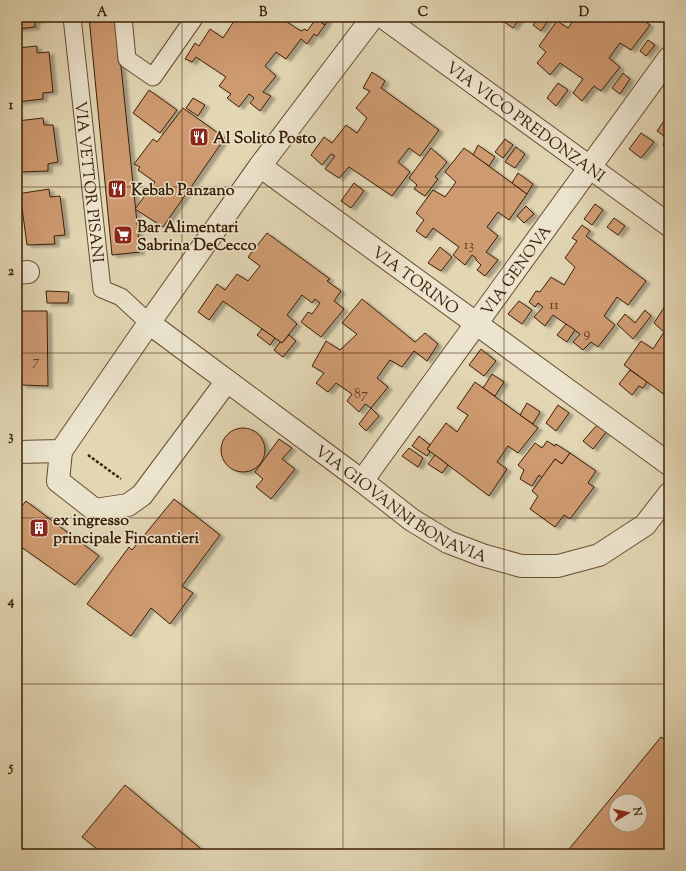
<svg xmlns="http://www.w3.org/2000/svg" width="686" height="871" viewBox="0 0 686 871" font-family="'Sorts Mill Goudy',serif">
<defs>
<filter id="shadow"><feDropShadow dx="4.5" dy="2.5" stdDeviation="1" flood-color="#0004"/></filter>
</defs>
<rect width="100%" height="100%" fill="#e2d6b3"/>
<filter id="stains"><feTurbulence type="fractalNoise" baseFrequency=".005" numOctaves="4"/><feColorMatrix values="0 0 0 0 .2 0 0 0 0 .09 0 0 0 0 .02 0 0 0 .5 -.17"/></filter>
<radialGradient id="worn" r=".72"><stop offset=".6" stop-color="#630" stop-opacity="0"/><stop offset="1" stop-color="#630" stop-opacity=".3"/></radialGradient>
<!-- building -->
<g fill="#ce9a6f" stroke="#3b1f05" fill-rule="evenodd" filter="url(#shadow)">
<path d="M17 17H44V19L35 21V27L17 29Z"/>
<path d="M89 17H116L140 252 112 255Z"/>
<path d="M228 17H279L301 31 305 29 307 31 316 19 325 25 317 36 314 34 307 44 301 39 286 59 276 52 265 66 276 76 263 92 271 96 260 111 250 103 254 98 249 94 239 107 227 98 231 94 219 86 226 77 196 57 192 62 185 59 195 43 199 46 210 29 223 38 234 21Z"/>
<path d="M315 17H328L329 18 325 25Z"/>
<path d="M497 17H521L513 28Z"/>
<path d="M540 17H553L551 20 549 19 541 31 533 25Z"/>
<path d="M576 17H639L650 25 631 50 620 43 609 58 620 67 601 91 594 86 582 101 573 93 583 79 560 63 550 75 537 63 546 52 539 46 557 21 568 28Z"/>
<path d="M648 40 655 45 646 56 640 51Z"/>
<path d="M37 46V53L49 52 53 92 43 93V99L17 102V48Z"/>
<path d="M372 72 385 81 381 88 439 130 420 156 409 148 398 162 410 172 392 196 349 167 339 178 325 169 335 156 331 154 322 165 311 155 324 137 332 143 346 125 357 133 367 118 356 108 370 91 363 88Z"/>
<path d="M623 73 630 79 620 94 612 88Z"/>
<path d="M558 83 568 90 556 106 547 98Z"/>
<path d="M149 90 177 110 160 133 133 113Z"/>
<path d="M193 98 205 105 198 116 186 108Z"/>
<path d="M183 108 225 138 163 227 135 209 155 182 138 170 140 167 134 164 153 139 157 142Z"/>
<path d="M669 114V149L663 145 667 138 657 131Z"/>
<path d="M43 118 44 125H53L58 162 48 164V171L19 172 17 150V121Z"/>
<path d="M641 133 654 142 641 158 629 149Z"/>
<path d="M505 139 513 145 503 158 495 152Z"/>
<path d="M478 145 495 157 489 166 473 155Z"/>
<path d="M516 147 525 154 515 168 505 162Z"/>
<path d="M431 148 447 162 435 177 438 179 425 196 414 189 417 185 409 178Z"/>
<path d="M464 148 527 194 509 220 498 212 487 227 498 236 486 252 498 260 485 276 477 270 481 265 476 260V258L472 255 465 265 453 255 459 247 433 228 426 238 416 231 424 220 416 213 433 190 445 197 456 182 445 172Z"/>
<path d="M518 173 533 184 527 194 512 183Z"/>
<path d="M354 183 364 191 351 208 341 201Z"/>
<path d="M49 189 50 197 60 196 65 235 54 236 55 244 27 245 22 208H17V194Z"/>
<path d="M595 204 603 210 592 225 584 219Z"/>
<path d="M526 206 534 214 524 223 517 216Z"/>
<path d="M614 218 625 226 618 235 607 227Z"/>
<path d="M582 225 590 231 586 236 646 281 628 305 617 297 604 316 615 325 598 347 591 342 583 350 573 342 580 334 553 315 545 326 534 317 543 307 538 303 535 307 529 302 536 291 540 292 551 277 564 285 575 267 565 258 577 241 572 238Z"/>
<path d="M267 233 330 279 327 281 341 291 334 301 344 309 321 337 301 322 308 312 312 314 320 303 315 299 312 303 302 295 287 315 297 324 282 343 223 301 209 320 198 312 217 284 225 290 237 274 248 281 260 266 248 257Z"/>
<path d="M440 247 452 257 441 271 428 263Z"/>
<path d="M46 291 69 292 68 303H47Z"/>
<path d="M362 299 415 342 425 333 438 344 427 361 414 351 402 367 390 360 377 378 388 387 371 408 365 404 359 412 347 401 352 394 336 383 328 392 316 383 324 373 312 366 326 341 340 350 357 334 342 323Z"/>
<path d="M669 300V398L624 365 641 341 653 349 664 332 654 323Z"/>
<path d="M519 301 532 310 522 324 508 314Z"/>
<path d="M645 310 651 316 633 339 617 324 625 314 635 323Z"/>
<path d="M20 311H47L48 386 22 385 21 373H17V326H20Z"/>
<path d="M566 324 575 330 567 342 557 335Z"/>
<path d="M262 329 275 338 270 345 257 335Z"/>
<path d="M289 335 296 341 283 357 274 350 280 342 282 343Z"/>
<path d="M481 349 496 361 484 376 469 365Z"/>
<path d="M630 370 647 382 643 388 639 386 632 395 619 384Z"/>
<path d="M492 374 504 382 495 396 483 388Z"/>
<path d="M475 382 538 428 518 453 508 446 497 462 507 469 489 496 427 449 446 423 457 432 468 415 457 408Z"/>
<path d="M527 403 540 412 533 424 520 415Z"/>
<path d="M558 405 569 413 556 431 546 423Z"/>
<path d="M371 408 379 416 366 431 359 424Z"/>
<path d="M597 425 607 431 593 449 583 441Z"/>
<circle cx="243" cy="450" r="22"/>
<path d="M419 436 430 445 427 449 430 452 427 456 412 446Z"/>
<path d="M279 439 292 448 282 459 295 469 271 499 256 487 263 479 255 472Z"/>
<path d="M547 441 555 446 556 444 570 453 562 464 555 459 542 478 539 475 532 486 520 479 524 470 518 465 535 443 542 448Z"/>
<path d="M409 448 423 458 418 467 402 456Z"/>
<path d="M570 453 596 471 588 483 594 487 570 519 564 515 555 527 530 509 538 496 532 491 555 459 562 464Z"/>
<path d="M435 455 448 465 442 473 428 464Z"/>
<path d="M174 499 220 535 182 586 193 593 170 624 151 608 131 636 87 604 129 547 132 550Z"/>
<path d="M26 501 99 556 75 585 17 544V512Z"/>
<path d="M661 737 669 743V854H565ZM616 801H640V825H616Z"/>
<path d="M125 785 207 854H103L82 837Z"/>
</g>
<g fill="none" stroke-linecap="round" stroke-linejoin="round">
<!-- pedestrian casing -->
<g stroke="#654d30" stroke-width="19">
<g id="pedestrian">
<path id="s1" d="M72 17 102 289 121 297 149 323"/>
<path d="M123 17 127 59 153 77 195 17"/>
</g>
</g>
<!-- minor casing -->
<g stroke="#654d30" stroke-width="24">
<g id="minor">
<path id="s2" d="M383 17 669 225"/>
<path id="s3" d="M260 166 669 464"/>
<path d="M17 273 28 272"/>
<path id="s4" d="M149 323 362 481 412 520 448 542 482 555 521 566H558L599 555 645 525 669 494"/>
<path d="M61 451 58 481 95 510 128 505 142 495 227 381"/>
<path id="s5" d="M362 481 669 58"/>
</g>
</g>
<!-- tertiary casing -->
<g stroke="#654d30" stroke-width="24">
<path id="tertiary" d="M17 452 61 451 149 323 260 166 373 17"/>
</g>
<!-- path -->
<path stroke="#3b1f05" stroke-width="2.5" stroke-dasharray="3 2" stroke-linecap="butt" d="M88 455 121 479"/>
<!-- pedestrian -->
<use href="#pedestrian" stroke="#ece4ce" stroke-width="17"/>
<!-- minor -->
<use href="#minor" stroke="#ece4ce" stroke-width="22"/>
<!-- tertiary -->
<use href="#tertiary" stroke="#ece4ce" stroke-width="22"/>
</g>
<!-- grid -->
<path fill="none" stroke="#3b1f05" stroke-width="1" stroke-opacity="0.55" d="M182 17V854M343 17V854M504 17V854M17 187H669M17 353H669M17 518H669M17 684H669"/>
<!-- icons -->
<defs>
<g id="restaurant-square" transform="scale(1)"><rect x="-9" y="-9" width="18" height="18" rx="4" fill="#8f2418" stroke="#ece4ce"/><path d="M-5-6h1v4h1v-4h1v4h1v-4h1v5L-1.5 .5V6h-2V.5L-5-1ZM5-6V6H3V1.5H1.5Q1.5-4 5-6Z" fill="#fff"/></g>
<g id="supermarket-square" transform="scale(1)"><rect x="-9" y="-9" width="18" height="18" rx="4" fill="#8f2418" stroke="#ece4ce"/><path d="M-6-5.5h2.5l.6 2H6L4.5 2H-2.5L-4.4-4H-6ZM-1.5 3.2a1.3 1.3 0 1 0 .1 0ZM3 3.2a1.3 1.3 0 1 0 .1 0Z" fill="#fff"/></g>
<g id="building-square" transform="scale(1)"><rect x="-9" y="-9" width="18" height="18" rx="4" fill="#8f2418" stroke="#ece4ce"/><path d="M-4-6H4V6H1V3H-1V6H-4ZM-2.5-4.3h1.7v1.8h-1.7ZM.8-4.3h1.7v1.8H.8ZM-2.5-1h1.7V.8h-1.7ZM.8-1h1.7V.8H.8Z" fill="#fff"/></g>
</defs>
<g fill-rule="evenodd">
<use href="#restaurant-square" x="199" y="137"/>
<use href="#restaurant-square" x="117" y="189"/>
<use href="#supermarket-square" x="123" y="235"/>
<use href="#building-square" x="39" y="528"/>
</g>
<g text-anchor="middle" stroke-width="3" stroke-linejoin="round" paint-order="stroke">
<!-- number labels -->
<g font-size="14" fill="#603e20">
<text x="469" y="249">13</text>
<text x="554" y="309">11</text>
<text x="587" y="337">9</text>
<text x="36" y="365">7</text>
<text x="361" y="398">87</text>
</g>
<!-- street labels -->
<g font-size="16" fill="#3b1f05" stroke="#ece4ce">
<text dy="6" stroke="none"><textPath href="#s2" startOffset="177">VIA VICO PREDONZANI</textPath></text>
<text dy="6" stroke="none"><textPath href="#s1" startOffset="166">VIA VETTOR PISANI</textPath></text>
<text dy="6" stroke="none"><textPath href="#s5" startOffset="261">VIA GENOVA</textPath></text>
<text dy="6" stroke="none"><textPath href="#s3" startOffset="193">VIA TORINO</textPath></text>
<text dy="6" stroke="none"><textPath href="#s4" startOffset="311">VIA GIOVANNI BONAVIA</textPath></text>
</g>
<!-- poi labels -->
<g font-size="16" font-weight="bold" fill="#3b1f05" stroke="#ece4ce" text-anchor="start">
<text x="213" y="143">Al Solito Posto</text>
<text x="131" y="195">Kebab Panzano</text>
<text x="137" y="232">Bar Alimentari<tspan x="137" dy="18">Sabrina DeCecco</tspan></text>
<text x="53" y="525">ex ingresso<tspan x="53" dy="18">principale Fincantieri</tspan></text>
</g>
</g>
<!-- margin -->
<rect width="686" height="871" fill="none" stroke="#e2d6b3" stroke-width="44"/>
<!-- north arrow -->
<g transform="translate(628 813) rotate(81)"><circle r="19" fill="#ece4ce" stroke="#a5957e"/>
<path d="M0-3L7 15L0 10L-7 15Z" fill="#8f2418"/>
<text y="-6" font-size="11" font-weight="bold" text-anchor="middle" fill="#3b1f05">N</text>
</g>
<rect x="22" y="22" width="642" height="827" fill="none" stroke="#3b1f05" stroke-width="1.5"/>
<g font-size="13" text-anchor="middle" font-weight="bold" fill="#3b1f05">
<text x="102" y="16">A</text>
<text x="263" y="16">B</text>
<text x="423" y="16">C</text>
<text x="584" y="16">D</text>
<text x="11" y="109">1</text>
<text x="11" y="275">2</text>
<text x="11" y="440">3</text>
<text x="11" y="605">4</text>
<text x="11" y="771">5</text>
</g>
<rect width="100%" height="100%" filter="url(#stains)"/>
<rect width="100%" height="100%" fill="url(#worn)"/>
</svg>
